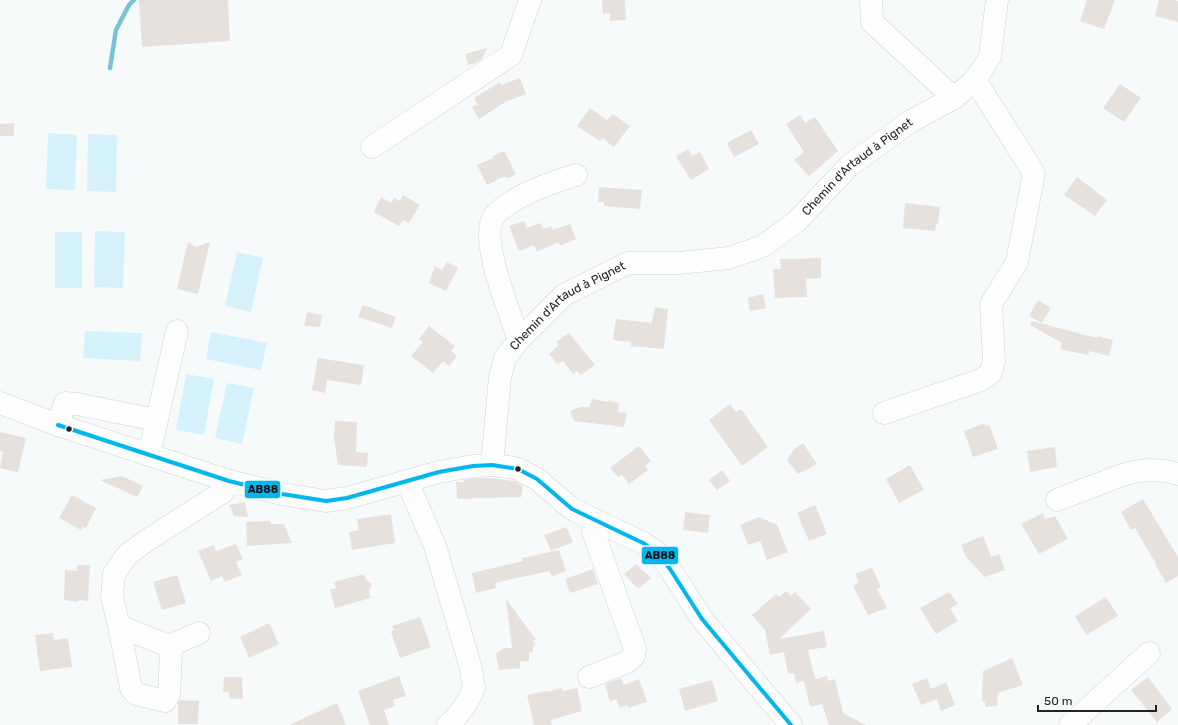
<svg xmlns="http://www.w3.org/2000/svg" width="1178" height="725" viewBox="0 0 1178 725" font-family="Rubik,sans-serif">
<rect width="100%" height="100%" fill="#f7fafb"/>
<!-- green -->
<g fill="#d5f2fc">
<path d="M48 133 77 135 75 190 46 189Z"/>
<path d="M88 134 117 135 116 192 87 191Z"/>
<path d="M95 231 125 232 123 288 94 287Z"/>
<rect x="55" y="232" width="27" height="56"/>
<path d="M237 252 263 258 251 312 225 306Z"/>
<path d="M85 331 142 333 140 361 83 358Z"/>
<path d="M211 332 267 343 261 370 206 359Z"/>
<path d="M186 374 214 379 204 435 176 430Z"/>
<path d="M227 383 254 388 242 444 215 438Z"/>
</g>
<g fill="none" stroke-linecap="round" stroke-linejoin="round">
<!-- stream -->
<path stroke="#78c1d7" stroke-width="4.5" d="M110 68 116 30 129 5 134 0"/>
</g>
<!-- building -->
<g fill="#e7e1de">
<path d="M139 0H228L230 41 142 47Z"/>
<path d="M602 0H625L626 20 610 21V13L603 14Z"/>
<path d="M1087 0H1115L1104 29 1080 21Z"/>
<path d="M1159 0H1176V1H1178V22L1155 16Z"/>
<path d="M487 48 482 59 476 63 468 65 465 54Z"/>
<path d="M520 78 526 94 507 101 479 119 472 107 477 104 474 98 500 82 501 85Z"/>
<path d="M1120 84 1141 98 1124 122 1103 108Z"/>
<path d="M590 108 607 120 613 114 630 126 614 147 602 138 600 141 577 126Z"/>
<path d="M800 115 805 123 815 117 838 151 809 176 794 160 804 152 786 124Z"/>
<path d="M14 123V136H0V124Z"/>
<path d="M751 130 759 144 734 157 727 143Z"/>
<path d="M688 149 692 156 700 152 709 169 691 180 676 156Z"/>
<path d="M504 151 516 174 509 178 503 177 487 185 477 165 493 158V156Z"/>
<path d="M1077 177 1107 200 1095 216 1064 195Z"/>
<path d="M599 187 642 190 640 209 604 206V202H598Z"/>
<path d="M403 195 420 205 409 223 403 220 399 226 374 212 381 197 391 203 394 198 400 201Z"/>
<path d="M905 203 940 207 938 224H936L935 231 903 228Z"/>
<path d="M524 221 527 228 540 223 543 229 551 226 553 230 570 224 576 239 560 246 559 242 537 252 534 245 519 251 509 226Z"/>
<path d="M188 242 196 247 210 242 198 294 177 289Z"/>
<path d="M821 258V278L806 279 807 297 775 298 773 269H781L780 259Z"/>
<path d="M447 262 458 268 446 291 429 283 435 266 442 270Z"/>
<path d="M763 294 766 308 750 311 748 298Z"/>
<path d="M1038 300 1051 308 1042 323 1029 316Z"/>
<path d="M363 305 396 317 392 328 358 317Z"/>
<path d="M655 307 668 309 664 349 631 346V342L613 340 616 319 652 323Z"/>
<path d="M307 312 322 315 320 327 304 326Z"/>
<path d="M1032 321 1097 338V336L1113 340 1109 356 1089 351 1088 355 1060 349 1062 343 1030 325Z"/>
<path d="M429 326 455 346 451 351 457 356 449 366 443 361 433 373 411 356 423 342 419 339Z"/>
<path d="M569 333 595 365 581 375 577 371 573 374 563 361 557 364 549 354 559 345 556 342Z"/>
<path d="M318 358 364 365 361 385 327 380 325 393 312 390Z"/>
<path d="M592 399 607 402 609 401 619 403 618 412 627 413 624 427 574 421 570 411 580 407H589Z"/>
<path d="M730 404 736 412 741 409 768 447 742 466 709 420Z"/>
<path d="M335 421 357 422 356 452 368 453 367 467 338 465 334 438Z"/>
<path d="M982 424 990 426 998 449 973 457 964 431Z"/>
<path d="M0 432 26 438 18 472 0 468 3 452 0 451Z"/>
<path d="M803 443 817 464 798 474 787 460 794 449Z"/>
<path d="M639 446 651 461 645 466 648 470 629 484 622 475 618 477 610 468Z"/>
<path d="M1055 447 1057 467 1030 472 1027 451Z"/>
<path d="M910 465 924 490 899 503 886 479Z"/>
<path d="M722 470 730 481 717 490 709 480Z"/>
<path d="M122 476 143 486 137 497 100 480Z"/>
<path d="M474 478H492L514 481 523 486 521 497 457 499 456 482H464V480Z"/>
<path d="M72 495 96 508 86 528 83 527 81 530 59 518Z"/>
<path d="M1143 499 1178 557V576L1166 583 1155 564H1156L1135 528 1131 530 1121 512Z"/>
<path d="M245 502 248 517 234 516 229 505Z"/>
<path d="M815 505 827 534 809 541 797 513Z"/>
<path d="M685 512 710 515 708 533 683 530Z"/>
<path d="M1043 513 1045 519 1055 516 1068 539 1039 554 1021 524Z"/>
<path d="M391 514 395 543 352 550 349 532 359 530 357 519Z"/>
<path d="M759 517 777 525 788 552 767 560 760 541 748 545 740 525Z"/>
<path d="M270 521 271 524H284L292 543 247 546 246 522Z"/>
<path d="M566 527 573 542 551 551 544 535Z"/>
<path d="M983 536 991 557 999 554 1005 570 985 577 966 557 961 545Z"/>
<path d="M236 544 243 559 236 562 242 575 225 582 222 576 211 581 198 551 214 545 216 551Z"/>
<path d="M559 550 566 571 552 576 549 571 495 583 496 588 476 593 472 573 523 561 522 558Z"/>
<path d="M636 564 651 578 638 589 624 574Z"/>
<path d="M77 565H90L88 601 79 600 78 602 64 600 65 570 77 571Z"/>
<path d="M872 568 881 587 877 589 887 608 868 615 853 586 859 582 855 574Z"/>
<path d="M593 569 598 584 570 593 565 579Z"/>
<path d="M364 574 366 580 372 584 369 591 371 598 335 608 330 590 336 588 334 582Z"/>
<path d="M177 575 186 603 162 610 153 582Z"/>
<path d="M786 591 791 596 795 592 811 609 779 639 824 631 827 647 808 650 815 679 827 676 828 681 835 679 843 713 866 725H829L822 704 810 707 804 681 796 683 794 673 788 674 784 652 770 655 765 630 752 615 776 594 779 597Z"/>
<path d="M949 592 958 604 950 608 958 621 936 634 920 608Z"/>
<path d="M1106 597 1118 616 1086 635 1075 616Z"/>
<path d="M506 599 536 640H533L536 645 533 646V651L529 653V661L520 662V668L499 670 496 654 504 648H512Z"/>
<path d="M420 617 431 647 400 658 391 632 394 630 392 626Z"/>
<path d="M269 623 279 644 249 658 240 637Z"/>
<path d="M53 633 54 640 68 638 72 667 40 671 35 635Z"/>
<path d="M1012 658 1023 685 998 693 997 706 985 707V702L982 701 983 671Z"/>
<path d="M399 676 406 696 393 700 395 706 384 710 389 725H370L358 691Z"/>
<path d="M224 677H242L243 699 229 698V692H223Z"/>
<path d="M1148 677 1172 709 1157 722 1131 690Z"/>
<path d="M621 678 624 685 639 679 647 702 628 708 627 705 620 708 616 699 610 702 605 684Z"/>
<path d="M927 678 931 689 946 682 955 705 941 711 937 699 921 705 912 684Z"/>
<path d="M712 680 718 701 685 711 679 689Z"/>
<path d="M562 688 563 691 577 688 582 711 551 720 552 725H534L527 695 546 691V692Z"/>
<path d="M180 700 199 701 198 724H178V703Z"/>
<path d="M337 703 346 725H289Z"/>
</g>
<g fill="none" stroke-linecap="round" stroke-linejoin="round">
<!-- minor casing -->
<g stroke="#d0d2d3" stroke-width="23">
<g id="minor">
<path d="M871 0 872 22 954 98"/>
<path d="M372 147 511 55 530 0"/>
<path d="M519 340C511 316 477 236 495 215 497 212 501 210 504 207 526 191 551 183 576 175"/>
<path d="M0 403 58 425 229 481 282 494 326 501 347 498 439 472 473 466 492 465 508 467 518 469 537 479 572 509 643 543 659 554 670 569 702 619 791 725"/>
<path d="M884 413 981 380 991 373 994 360 991 304 1017 262 1034 173 975 80"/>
<path d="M58 425 65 403 77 404 156 420"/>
<path d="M149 455 177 331"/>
<path id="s1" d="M492 465 500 377 505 358 519 340 564 295 628 263H679L729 258 763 246 796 222 849 166 911 121 954 98 975 80 990 57 997 0"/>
<path d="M407 481 435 546 470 665 474 688 468 701 454 720 448 725"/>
<path d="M1057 500 1122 475 1134 472 1149 470 1165 471 1178 474"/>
<path d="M119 626 169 646 171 653 169 695 165 701 136 694 131 688 119 626 112 597 114 574 127 555 146 541 223 492 229 481"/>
<path d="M169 646 199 633"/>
<path d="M589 677 627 662 634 656 635 649 593 531 595 521"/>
<path d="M1070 725 1149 653"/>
</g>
</g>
<!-- minor -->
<use href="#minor" stroke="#fefefe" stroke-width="22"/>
<!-- bus-1 casing -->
<g stroke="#f6fbfc" stroke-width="7">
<path id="bus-1" d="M58 425 229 481 282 494 326 501 347 498 439 472 473 466 492 465 518 469 537 479 572 509 643 543 659 554 670 569 702 619 791 725"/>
</g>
<!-- bus-1 -->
<use href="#bus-1" stroke="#00b6ed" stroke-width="4"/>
</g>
<!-- markers -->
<g fill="#212223" stroke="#f6fbfc" stroke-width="1.5">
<circle cx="69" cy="429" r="3.5"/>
<circle cx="518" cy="469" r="3.5"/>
</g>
<g text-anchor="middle" stroke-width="3" stroke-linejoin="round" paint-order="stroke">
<!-- street labels -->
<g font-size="12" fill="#212223" stroke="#f6fbfc">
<text dy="4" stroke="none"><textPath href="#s1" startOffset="527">Chemin d'Artaud à Pignet</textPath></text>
<text dy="4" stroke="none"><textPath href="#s1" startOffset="191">Chemin d'Artaud à Pignet</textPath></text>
</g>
</g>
<g stroke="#f6fbfc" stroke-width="1.5">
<rect x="244" y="480" width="37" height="19" rx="4" fill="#00b6ed"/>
<rect x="641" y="546" width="38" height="19" rx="4" fill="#00b6ed"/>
</g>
<g font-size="11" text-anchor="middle" font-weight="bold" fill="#111">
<text x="263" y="493">AB88</text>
<text x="660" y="559">AB88</text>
</g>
<!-- scale -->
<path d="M1038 705v6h118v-6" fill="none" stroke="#212223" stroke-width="2"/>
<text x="1044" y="705" font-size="12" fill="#212223" stroke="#f6fbfc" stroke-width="3" paint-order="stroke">50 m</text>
</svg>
